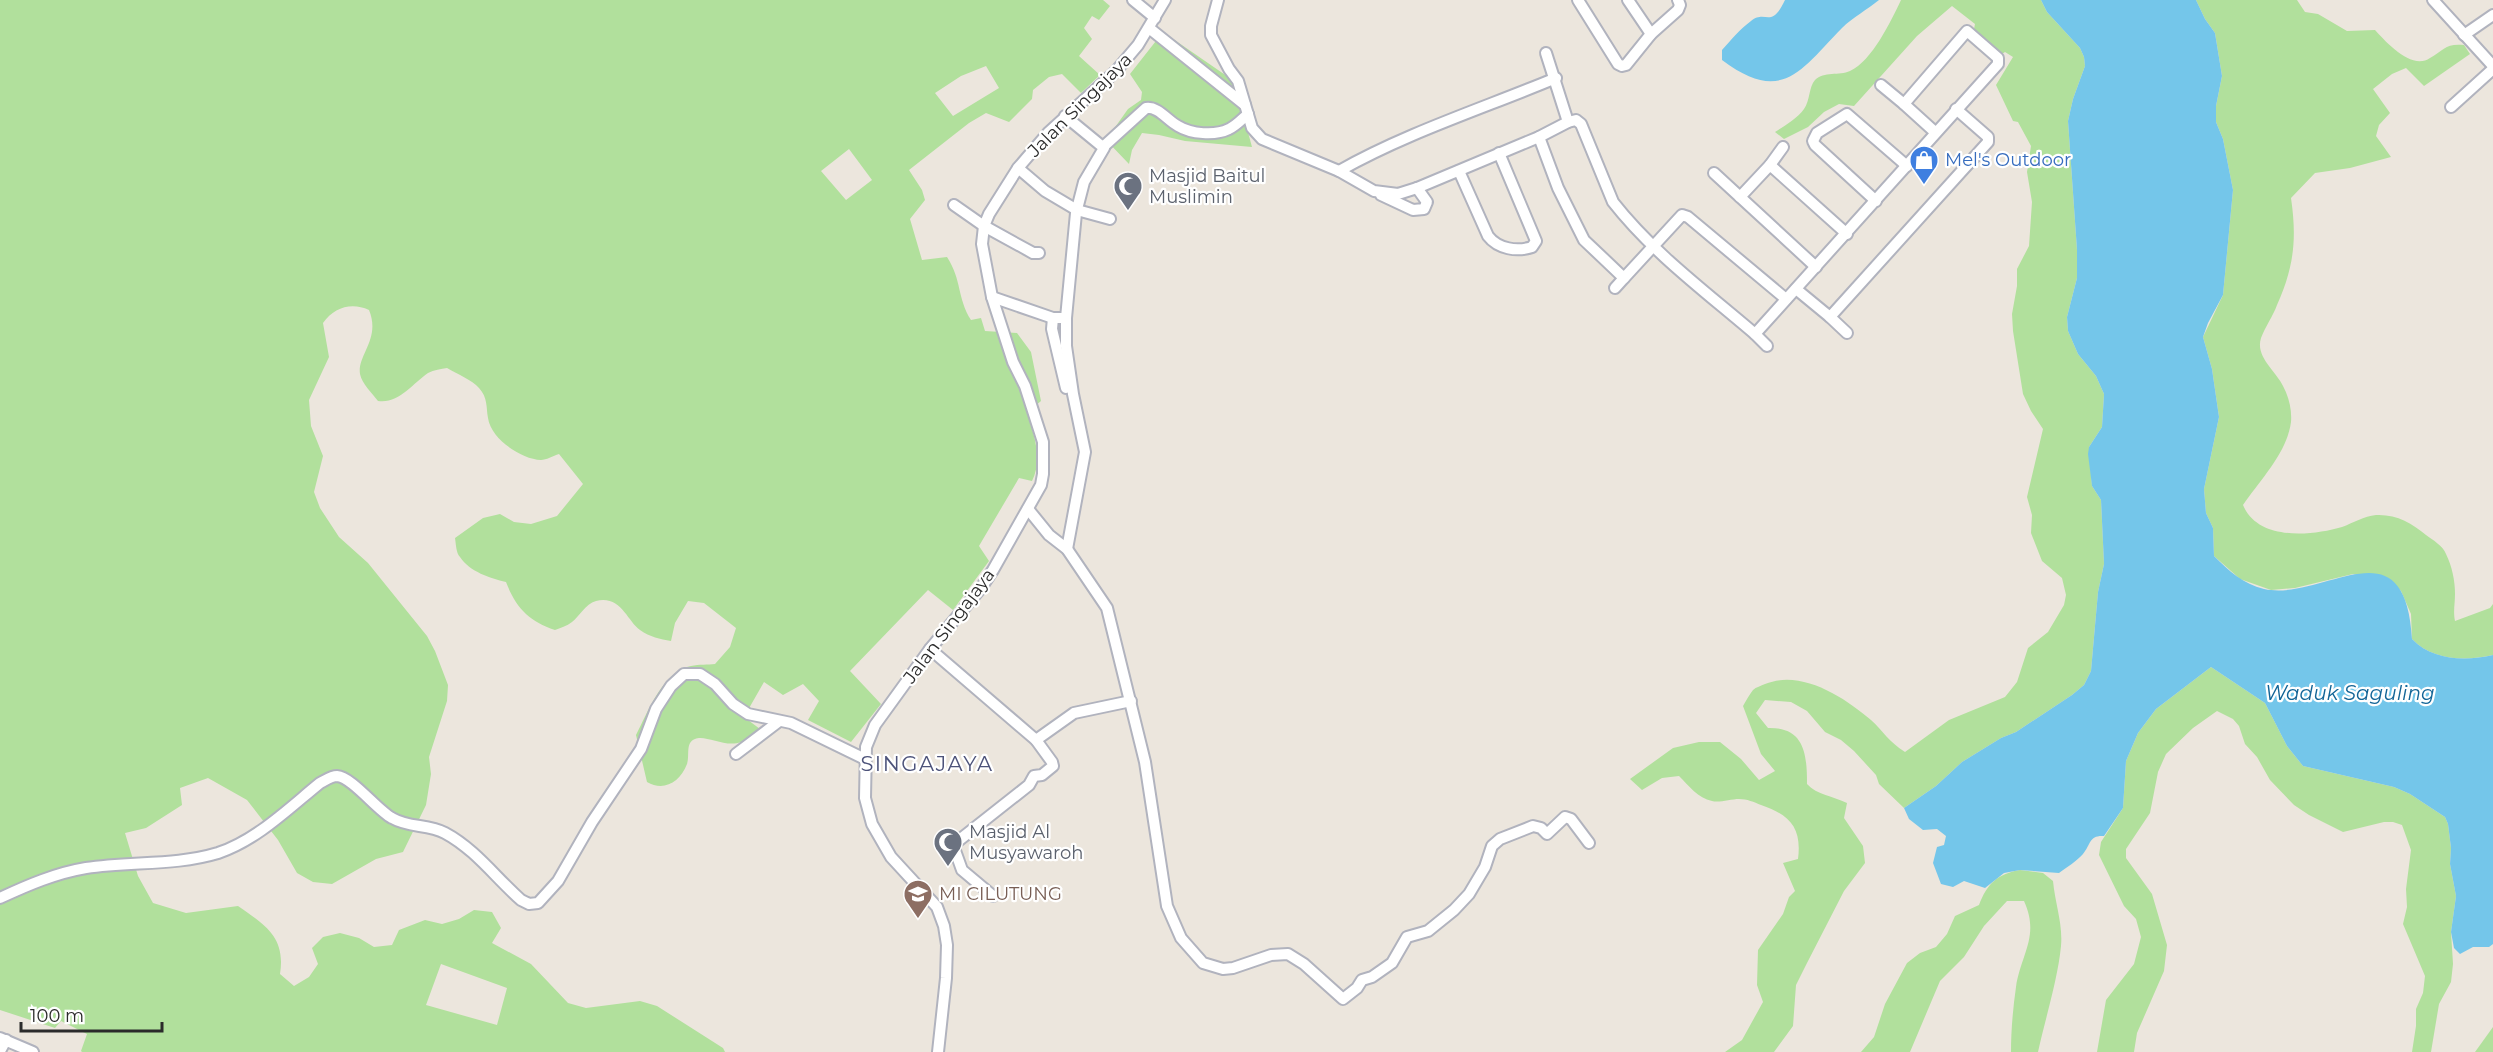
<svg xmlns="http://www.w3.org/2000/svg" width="2493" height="1052" viewBox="0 0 2493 1052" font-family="Montserrat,sans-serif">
<rect width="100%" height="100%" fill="#ece6dd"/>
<!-- green -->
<g fill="#b1e09c" fill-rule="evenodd">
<path d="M0 0H1103L1110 6 1099 20 1092 16 1084 28 1092 39 1079 56 1100 75 1081 93 1062 74 1049 77 1033 90 1032 99 1009 122 986 113 969 123 909 170 922 190 925 200 910 219 922 260 947 257C962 280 957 298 971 320L981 318 985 331 1017 333 1031 352 1041 401 1027 413C1034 435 1043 459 1032 481L1019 478 979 546 989 561 953 610 928 590 850 671 881 704 851 742 808 720 819 701 803 684 783 695 764 682 744 717 760 729C755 733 748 740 741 742 725 748 705 734 695 739 685 743 690 755 687 764 680 782 664 792 647 782L636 735C648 712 663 671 691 666 699 664 708 665 715 664L730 647 736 628 704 603 688 601 675 623 671 641C660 639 650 637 640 630 627 621 621 595 596 601 585 604 580 616 572 622 567 626 560 628 555 630 529 621 516 608 506 582 490 578 470 572 460 557 456 553 456 544 455 538L483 518 500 514 514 522 531 524 557 516 583 484 559 454C553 456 546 460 541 460 521 459 491 439 488 418 486 407 488 398 479 388 472 380 457 374 447 368 441 369 434 370 428 373 412 384 399 404 378 401 372 393 362 384 360 374 357 355 381 339 369 310 352 302 334 307 323 323L329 357 309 400 311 426 323 456 314 492 320 508 339 537 368 563 427 636 435 651 448 685 447 701 429 757 431 774 426 805 403 852 376 859 332 884 313 882 297 873 278 840 247 800 208 778 180 788 182 805 146 828 125 833 138 876 153 903 186 913 238 906C265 925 286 937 280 974L294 986 309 977 318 964 312 948 323 937 340 933 359 938 374 947 392 945 399 930 425 920 442 924 459 919 474 910 492 912 501 928 492 943 531 964 568 1003 586 1008 640 1001 657 1006 723 1048 725 1052H82L81 1051 87 1034 61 1021 55 1028 0 1010ZM986 66 999 88 953 116 935 93 961 76ZM849 149 872 180 846 200 821 171ZM441 964 507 988 497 1025 426 1005Z"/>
<path d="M1901 0H2041L2047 12 2080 48 2084 57 2085 66 2073 99 2068 121 2077 250V278L2067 317 2068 331 2078 354 2096 376 2104 394 2102 427 2089 447 2092 486 2101 500 2104 564 2098 592 2091 671 2084 685 2072 695 2016 732 2001 738 1962 762 1936 786 1904 808 1879 784 1876 775 1854 751 1841 740 1825 732 1807 711 1791 702 1765 700 1756 713 1768 728C1805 727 1807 755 1807 784 1817 795 1833 796 1847 803L1844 818 1863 846 1865 863 1844 891 1807 963 1796 985 1793 1026 1774 1052H1725L1742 1040 1763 1002 1757 985 1758 950 1783 914 1789 897 1795 891 1783 863 1798 859C1802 828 1790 815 1761 805 1754 802 1747 799 1739 799 1731 799 1719 803 1712 801 1698 798 1689 786 1679 776L1662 778 1642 790 1630 779 1673 748 1699 742H1720L1741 759 1759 780 1775 771 1761 754 1743 706C1746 701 1749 695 1753 690 1756 687 1761 686 1765 684 1801 669 1844 697 1871 720 1884 732 1888 741 1905 752L1949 720 2005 697 2017 682 2028 648 2048 632 2064 605 2066 595 2062 578 2042 561 2031 533 2032 515 2027 497 2043 429 2031 411 2023 394 2013 331 2012 314 2017 286V269L2029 246 2032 202 2027 172 2031 146 2018 122 2013 121 1996 85 2013 57 2005 52 2002 54 1974 29 1975 24 1952 6 1917 36 1854 106 1839 104 1824 112 1808 127 1784 139 1775 132C1784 126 1797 119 1804 109 1810 101 1809 86 1815 80 1824 71 1839 76 1850 71 1872 61 1891 21 1901 0Z"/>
<path d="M2196 0H2297L2305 12 2318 14 2347 31 2375 30C2386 42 2412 71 2430 58 2444 50 2446 43 2464 45L2470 54 2424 86 2406 68 2392 74 2373 89 2390 113 2379 125 2376 136 2391 157 2350 168 2315 173 2291 198C2297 239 2294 267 2277 305 2273 316 2265 327 2261 338 2255 357 2276 371 2283 386 2289 397 2292 410 2291 422 2287 453 2260 480 2243 505 2258 541 2311 536 2342 527 2353 523 2364 516 2376 515 2396 514 2412 523 2426 535 2433 540 2443 546 2446 554 2452 566 2455 581 2455 594 2455 604 2453 611 2455 621L2490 608 2493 604V655C2465 661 2433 661 2412 639L2411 614 2401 591 2389 579 2353 574 2295 588 2271 590 2240 579 2214 556 2213 528 2206 513 2204 489 2219 417 2212 369 2203 337 2223 295 2233 190 2223 139 2216 122V106L2222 76 2215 33 2205 19Z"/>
<path d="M1163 32 1234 81 1252 147 1185 141 1159 135 1142 133 1132 150 1129 164 1106 140 1128 109 1141 100 1142 92 1130 74Z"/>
<path d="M2211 667 2265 703 2287 746 2303 766 2394 787 2410 794 2445 817 2448 824 2451 848 2450 864 2456 896 2451 932 2453 964 2451 982 2439 1004 2431 1052H2412L2416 1026V1009L2423 993 2425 976 2403 924 2407 907 2406 889 2411 850 2402 825 2393 822H2384L2343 832 2309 815 2294 805 2270 780 2257 757 2245 744 2239 726 2233 719 2217 711 2193 728 2166 754 2158 772 2150 813 2126 849V858L2152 894 2167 945 2164 971 2137 1033 2134 1052H2097L2106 1000 2134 964 2141 937 2136 919 2124 906 2099 855 2101 842 2123 808 2126 761 2138 733 2156 709Z"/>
<path d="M2020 870 2043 873 2053 881C2055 903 2063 924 2061 946 2058 978 2045 1020 2038 1052H2011C2011 1030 2013 1008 2016 987 2021 954 2040 936 2024 901H2007L1984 926 1964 957 1940 981 1910 1052H1861L1874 1037 1885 1004 1907 963 1920 953 1936 947 1947 934 1955 916 1979 905C1987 884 1997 874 2020 870Z"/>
<path d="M2493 1027V1052H2475Z"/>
</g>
<!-- water -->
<g fill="#74c6ea">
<path d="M1785 0H1879C1867 10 1853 17 1842 28 1800 71 1782 105 1722 60V50C1731 40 1740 29 1751 21 1766 9 1771 30 1785 0Z"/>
<path d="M2041 0H2196L2205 19 2215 33 2222 76 2216 106V122L2223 139 2233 190 2223 295 2208 323 2203 337 2212 369 2219 417 2204 489 2206 513 2213 528 2214 556C2229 571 2243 584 2264 589 2324 602 2405 519 2412 639 2433 661 2466 661 2493 655V944L2489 947H2473L2460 954 2454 948 2451 932 2456 896 2450 864 2451 848 2448 824 2445 817 2410 794 2394 787 2303 766 2287 746 2265 703 2211 667 2156 709 2138 733 2126 761 2123 808 2104 836C2089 835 2091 844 2083 854 2077 861 2067 867 2059 873L2020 870 2004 873 1985 888 1964 881 1953 887 1941 884 1933 863 1937 847 1944 845 1946 836 1937 829 1923 830 1909 819 1904 808 1936 786 1962 762 2001 738 2016 732 2072 695 2084 685 2091 671 2098 592 2104 564 2101 500 2092 486 2088 454 2089 447 2102 427 2104 394 2096 376 2078 354 2068 331 2067 317 2077 278V250L2068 121 2073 99 2085 66 2084 57 2080 48 2047 12Z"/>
</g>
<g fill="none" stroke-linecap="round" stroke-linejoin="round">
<!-- minor casing -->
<g stroke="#b1b3be" stroke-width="14">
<g id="minor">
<path d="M1133 0 1155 18"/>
<path d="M1218 0 1211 26V35L1229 69 1238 81 1252 128 1262 139 1339 171 1374 191 1398 194 1417 188 1539 137 1568 122 1576 120 1581 124 1613 202C1653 253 1706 292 1755 334L1998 64V58L1967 31 1904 104 1936 133"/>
<path d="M1578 0 1618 64 1622 66 1626 65 1651 34 1678 10 1680 5 1678 0"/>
<path d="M1628 0 1651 34"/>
<path d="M2433 0 2493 66"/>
<path d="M1149 28 1245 105"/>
<path d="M2464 35 2493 15"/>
<path d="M1546 53 1568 122"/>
<path d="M1881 85 1904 104"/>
<path d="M2451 107 2493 69"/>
<path d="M1065 116 1104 148 1084 182 1076 213 1066 318V346L1073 394 1085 452 1067 549"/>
<path d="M1539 137 1558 188 1584 240 1624 278 1682 215 1688 217 1786 299"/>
<path d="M1103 147 1146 108C1158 106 1168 121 1178 126 1191 134 1215 136 1229 129 1236 126 1242 119 1248 114"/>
<path d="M1770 165 1783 147"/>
<path d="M1018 168 1045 191 1077 210 1110 219"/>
<path d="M1339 171C1406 133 1484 108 1556 78"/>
<path d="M1459 171 1488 236C1498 249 1517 252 1532 247L1536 241 1499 153"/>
<path d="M1714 173 1816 267"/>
<path d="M1381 195 1413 210 1424 209 1427 202 1417 188"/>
<path d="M1740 197 1770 165 1847 234"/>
<path d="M1876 201 1815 145 1813 141 1817 133 1847 114 1907 166"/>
<path d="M954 205 984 226 1033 253H1039"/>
<path d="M1615 288 1624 278"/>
<path d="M1796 289 1830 317 1988 142V137L1956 109"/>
<path d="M992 297 1053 318"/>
<path d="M1830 317 1847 333"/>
<path d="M1066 318H1053L1052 329 1066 388"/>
<path d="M1755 334 1767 346"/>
<path d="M1028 509 1049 535 1067 549 1107 608 1145 762 1167 906 1181 938 1203 963 1223 969 1233 968 1271 955 1288 954 1304 964 1343 999 1357 988 1362 980 1372 977 1392 963 1407 937 1428 931 1454 910 1469 894 1485 867 1492 846 1500 839 1533 826 1541 828 1547 834 1565 817 1571 819 1589 843"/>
<path d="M930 649 1036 740 1052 762 1053 766 1042 775 1034 776 1029 785 953 845 962 870 993 896"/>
<path d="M1036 740 1074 713 1131 701"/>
<path d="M736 754 778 722"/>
<path d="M0 898C28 885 56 873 86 868 131 861 175 866 218 853 257 840 289 808 320 783 326 780 331 776 337 776 352 777 377 810 392 818 409 828 428 824 445 833 475 849 496 878 521 900L529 904 538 903 558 881 592 822 641 749 656 709 671 686 684 674H700L715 684 733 704 748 714 791 723 865 759"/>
<path d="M0 1038 33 1052"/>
<path d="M0 1051 6 1040"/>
<path d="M938 1052 946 978 947 945 944 926 937 907 891 857 872 824 865 798 866 747 875 725 930 649 981 588 993 570 1041 485 1043 474V442L1025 386 1013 362 992 297 982 244 984 226 989 214 1018 168 1048 133 1116 71 1138 45 1165 0"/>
</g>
</g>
<!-- minor -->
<use href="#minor" stroke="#fff" stroke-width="10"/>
</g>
<!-- icons -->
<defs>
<g id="shop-pin" transform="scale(1.5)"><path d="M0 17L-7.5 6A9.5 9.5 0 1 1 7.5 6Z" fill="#3f7fe0" stroke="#fff"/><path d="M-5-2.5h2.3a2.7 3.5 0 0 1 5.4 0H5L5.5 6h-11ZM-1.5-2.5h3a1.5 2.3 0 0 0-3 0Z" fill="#fff"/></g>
<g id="mosque-pin" transform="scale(1.5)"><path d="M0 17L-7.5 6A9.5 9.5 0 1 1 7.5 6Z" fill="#6b7280" stroke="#fff"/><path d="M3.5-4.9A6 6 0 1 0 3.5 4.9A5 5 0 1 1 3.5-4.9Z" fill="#fff"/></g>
<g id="school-pin" transform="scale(1.5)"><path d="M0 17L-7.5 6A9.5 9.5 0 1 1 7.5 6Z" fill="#8d6e63" stroke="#fff"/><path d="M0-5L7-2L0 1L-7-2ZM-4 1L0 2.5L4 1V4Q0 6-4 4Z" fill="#fff"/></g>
</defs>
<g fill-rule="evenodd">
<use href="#shop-pin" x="1924" y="160"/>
<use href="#mosque-pin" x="1128" y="186"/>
<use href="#mosque-pin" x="948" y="842"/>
<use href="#school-pin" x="918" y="894"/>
</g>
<g text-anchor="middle" stroke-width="4.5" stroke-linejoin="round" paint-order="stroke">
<!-- street labels -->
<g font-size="18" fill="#2b2b2b" stroke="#fff">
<text transform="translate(1080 105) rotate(-45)" y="6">Jalan Singajaya</text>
<text transform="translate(949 626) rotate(-53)" y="6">Jalan Singajaya</text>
</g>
<!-- shop labels -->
<g font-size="18" fill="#366cbe" stroke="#fff" text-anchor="start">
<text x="1945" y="166">Mel's Outdoor</text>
</g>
<!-- worship labels -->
<g font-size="18" fill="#5b616d" stroke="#fff" text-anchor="start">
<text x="1149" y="182">Masjid Baitul<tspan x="1149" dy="21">Muslimin</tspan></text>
<text x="969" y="838">Masjid Al<tspan x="969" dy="21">Musyawaroh</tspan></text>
</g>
<!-- education labels -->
<g font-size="18" fill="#785e54" stroke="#fff" text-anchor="start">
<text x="939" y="900">MI CILUTUNG</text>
</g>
<!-- water labels -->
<g font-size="20" font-style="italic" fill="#136597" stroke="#fff">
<text x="2350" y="700">Waduk Saguling</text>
</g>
<!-- quarter labels -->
<g font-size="21" letter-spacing="1.5" fill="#4d537a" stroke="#fff">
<text x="927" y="771">SINGAJAYA</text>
</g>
</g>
<!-- scale -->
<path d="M21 1022v9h141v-9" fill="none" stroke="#2b2b2b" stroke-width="3"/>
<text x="30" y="1022" font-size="18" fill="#2b2b2b" stroke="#ffffff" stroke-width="4.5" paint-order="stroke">100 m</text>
</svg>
